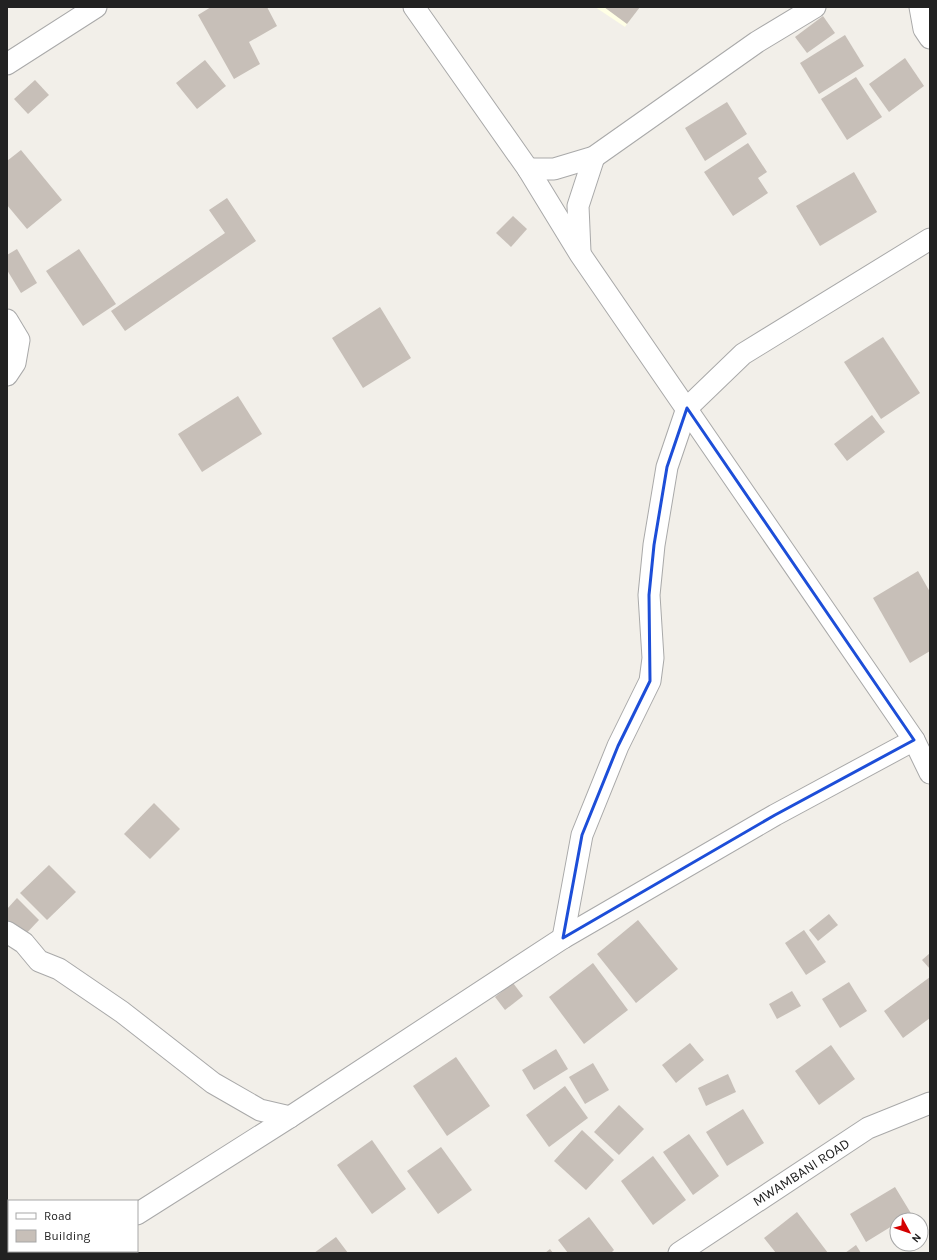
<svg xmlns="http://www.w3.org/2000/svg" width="937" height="1260" viewBox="0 0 937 1260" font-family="Karla,sans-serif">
<rect width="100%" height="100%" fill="#f2efe9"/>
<!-- education -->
<path fill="#ffffe5" d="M595 7H639L625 27Z"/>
<!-- building -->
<g fill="#c7bfb8">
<path d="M211 7H267L277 26 249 42 260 64 234 79 198 15Z"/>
<path d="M604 7H640L627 24Z"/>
<path d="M823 16 835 33 807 53 795 37Z"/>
<path d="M845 35 864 66 819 94 800 63Z"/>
<path d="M905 58 924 86 889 112 869 84Z"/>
<path d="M205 60 226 86 197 109 176 83Z"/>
<path d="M856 77 882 117 847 140 821 99Z"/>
<path d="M35 80 49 95 28 114 14 99Z"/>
<path d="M727 102 747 134 705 161 685 128Z"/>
<path d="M748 143 767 172 758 178 768 193 733 216 704 172Z"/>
<path d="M21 150 62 200 27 229 7 205V161Z"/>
<path d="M854 172 877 212 820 246 796 206Z"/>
<path d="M227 198 256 241 125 331 111 311 225 233 209 210Z"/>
<path d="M513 216 527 229 511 247 496 233Z"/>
<path d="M17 249 37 283 21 293 7 270V255Z"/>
<path d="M79 249 116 304 83 326 46 271Z"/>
<path d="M380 307 411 358 363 388 332 338Z"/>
<path d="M883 337 920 393 881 419 844 362Z"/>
<path d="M238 396 262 434 202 472 178 434Z"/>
<path d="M872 415 885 432 847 461 834 444Z"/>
<path d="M918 571 930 592V651L910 663 873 598Z"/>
<path d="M154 803 180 829 150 859 124 834Z"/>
<path d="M49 865 76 892 47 920 20 893Z"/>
<path d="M17 898 39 920 21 939 7 926V909Z"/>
<path d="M829 914 838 925 818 941 809 930Z"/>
<path d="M638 920 678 969 636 1003 597 954Z"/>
<path d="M804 930 826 962 806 975 785 943Z"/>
<path d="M930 953V969L922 960Z"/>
<path d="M593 963 628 1010 584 1044 549 997Z"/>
<path d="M930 977V1018L903 1038 884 1011Z"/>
<path d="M849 982 867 1011 840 1028 822 999Z"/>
<path d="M513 983 523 996 505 1010 495 997Z"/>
<path d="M792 991 801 1006 777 1019 769 1004Z"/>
<path d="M690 1043 704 1060 676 1083 662 1065Z"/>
<path d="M831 1045 855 1079 819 1105 795 1071Z"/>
<path d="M556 1049 568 1069 534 1090 522 1070Z"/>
<path d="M456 1057 490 1106 447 1136 413 1086Z"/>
<path d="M593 1063 609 1090 585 1104 569 1077Z"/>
<path d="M728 1074 736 1092 706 1106 698 1088Z"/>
<path d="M565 1086 588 1118 549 1147 526 1115Z"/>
<path d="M619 1105 644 1129 619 1155 594 1132Z"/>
<path d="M743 1109 764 1143 727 1166 706 1132Z"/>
<path d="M582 1130 614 1160 586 1190 554 1161Z"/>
<path d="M689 1134 719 1176 693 1195 663 1152Z"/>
<path d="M372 1140 406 1189 372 1214 337 1165Z"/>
<path d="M441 1147 472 1190 438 1214 407 1171Z"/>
<path d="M653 1156 686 1200 653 1225 621 1181Z"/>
<path d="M895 1187 912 1215 903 1220H897V1223L866 1242 850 1214Z"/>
<path d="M797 1212 828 1253H776L764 1238Z"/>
<path d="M589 1217 614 1250 611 1253H568L558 1240Z"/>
<path d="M336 1237 348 1253H314Z"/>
<path d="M856 1245 861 1253H845Z"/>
<path d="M550 1249 553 1253H545Z"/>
</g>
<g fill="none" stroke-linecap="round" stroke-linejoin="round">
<!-- minor casing -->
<g stroke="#a9a9a9" stroke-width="23">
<g id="minor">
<path d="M414 7 528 169 580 254 914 740 930 773"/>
<path d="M920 7 924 29 930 38"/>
<path d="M7 64 96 7"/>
<path d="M528 169H554L594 157 757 42 815 7"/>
<path d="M580 252 578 206 594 157"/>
<path d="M7 320 19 340 15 363 7 375"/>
<path d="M7 932 24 943 39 961 59 969 122 1012 213 1083 260 1110 290 1117"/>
<path d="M563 938 582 835 618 746 650 681 653 658 649 595 654 545 667 467 687 408 743 354 930 239"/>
<path d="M137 1214 290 1117 563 938 775 815 914 740"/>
<path d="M75 1253 78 1251"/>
<path d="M679 1253 868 1128 930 1103"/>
</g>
</g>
<!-- minor -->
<use href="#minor" stroke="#fff" stroke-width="21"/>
</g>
<!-- marked area -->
<path fill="none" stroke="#1d4ed8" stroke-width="3" stroke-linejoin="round" d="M687 408 914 740 775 815 563 938 582 835 618 746 650 681 649 595 654 545 667 467Z"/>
<g text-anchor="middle" stroke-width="4" stroke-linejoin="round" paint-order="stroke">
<!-- street labels -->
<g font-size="14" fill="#222" stroke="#fff">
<text transform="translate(801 1172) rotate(-33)" y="5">MWAMBANI ROAD</text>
</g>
</g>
<!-- border -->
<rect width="937" height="1260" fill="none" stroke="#222222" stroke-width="16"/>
<!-- legend -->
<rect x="8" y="1200" width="130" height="52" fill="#ffffff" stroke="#a7a7a7"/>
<rect x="16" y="1213" width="20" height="6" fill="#ffffff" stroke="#a7a7a7"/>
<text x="44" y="1220" font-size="12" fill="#222222">Road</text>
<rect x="16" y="1230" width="20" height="12" fill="#c7bfb8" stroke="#a7a7a7"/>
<text x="44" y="1240" font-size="12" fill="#222222">Building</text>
<!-- north arrow -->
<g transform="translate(909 1232) rotate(130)"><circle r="19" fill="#ffffff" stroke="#a7a7a7"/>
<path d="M0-3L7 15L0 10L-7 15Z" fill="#d40000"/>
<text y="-6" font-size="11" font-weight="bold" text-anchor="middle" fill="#222222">N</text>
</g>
</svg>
